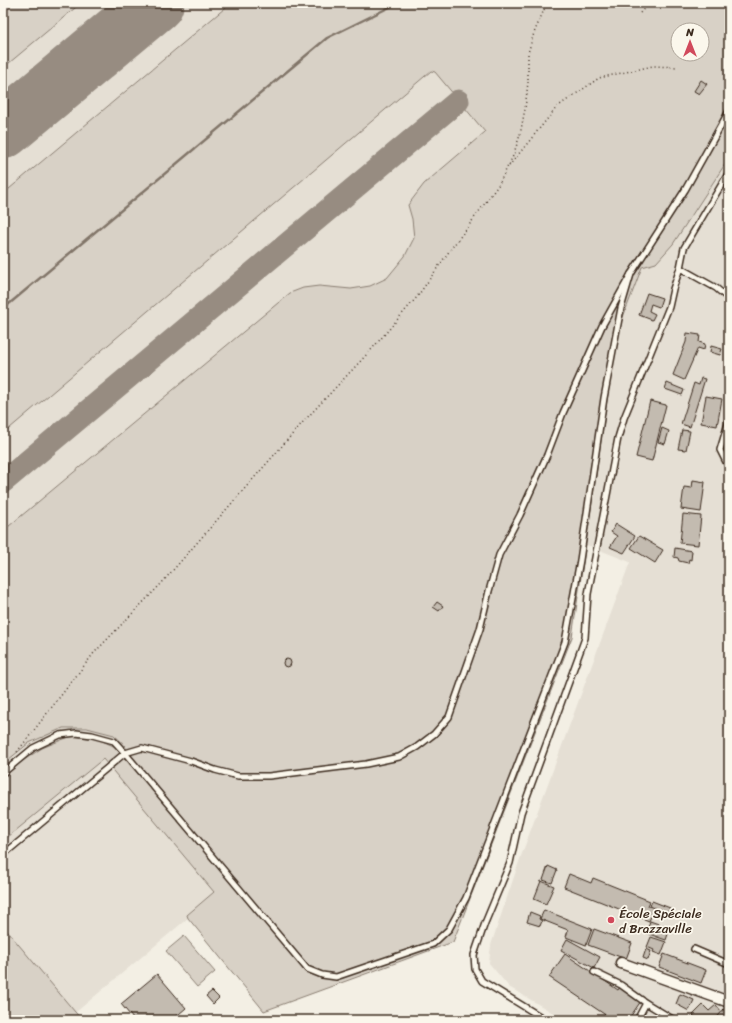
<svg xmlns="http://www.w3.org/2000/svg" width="732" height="1023" viewBox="0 0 732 1023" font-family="Sriracha,sans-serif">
<rect width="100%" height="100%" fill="#f3efe4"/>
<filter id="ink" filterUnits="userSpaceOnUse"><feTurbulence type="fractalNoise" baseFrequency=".025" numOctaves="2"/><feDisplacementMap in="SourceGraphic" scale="8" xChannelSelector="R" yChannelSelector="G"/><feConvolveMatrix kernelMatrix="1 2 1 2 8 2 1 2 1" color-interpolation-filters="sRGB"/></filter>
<g filter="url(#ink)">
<!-- built -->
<path fill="#e5dfd4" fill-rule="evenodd" d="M3 3H729V1020H565L509 987 489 963 491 945 520 859 630 562 587 545 572 637 453 942 264 1011 188 918 76 1012 82 1020H3ZM678 30H702V54H678Z"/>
<!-- green -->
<g fill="#d8d1c6" stroke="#8a7e72" fill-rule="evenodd">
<path d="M3 3H81L3 68Z"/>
<path d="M231 3H729V158L673 244 656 263 642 267 617 333 572 637 453 942 264 1011 188 918 187 915 214 892 103 759 3 841V778L21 762 42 748 71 736 98 739 120 749 126 746 114 735 87 728H63L29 743 3 764V531L290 293 303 288 319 286 351 289 370 286 387 278 405 256 414 238 412 219 408 205 424 184 485 132 435 72 431 71 3 434V194ZM678 30H702V54H678Z"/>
<path d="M3 926 75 1012 82 1020H3Z"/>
<path d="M184 936 215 972 197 987 166 951Z"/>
</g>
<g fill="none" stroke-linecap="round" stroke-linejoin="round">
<!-- stream -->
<path stroke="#817468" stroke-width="2.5" d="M3 309 327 38 398 3"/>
<!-- taxiway -->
<path stroke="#978c81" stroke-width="23" d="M3 482 458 101"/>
<!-- runway -->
<path stroke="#978c81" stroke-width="58" d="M3 130 155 3"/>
</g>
<!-- building -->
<g fill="#c3bbb0" stroke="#3b2a1e">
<path d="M701 80 707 84 699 94 694 91Z"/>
<path d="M647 293 662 298 659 307 651 304 649 311 655 314 652 320 639 315Z"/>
<path d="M687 333 700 335 699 342 705 344 704 350 698 348 684 380 673 375 686 342Z"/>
<path d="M711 346 722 349 720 355 710 352Z"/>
<path d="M701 378 705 379 690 427 681 424 694 383 699 385Z"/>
<path d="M667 383 684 390 682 395 665 389Z"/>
<path d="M706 396 722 399 717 426 701 423Z"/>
<path d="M650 401 666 405 652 461 636 457Z"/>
<path d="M662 428 669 431 665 444 658 442Z"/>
<path d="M682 430 690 431 686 450 678 449Z"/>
<path d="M693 480 705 482 701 512 681 509 684 487 692 488Z"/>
<path d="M683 514 701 516 698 545 680 543Z"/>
<path d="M616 524 635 536 624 553 610 547 617 536 611 532Z"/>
<path d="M639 536 663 550 655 563 631 548Z"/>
<path d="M675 548 692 551 691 560 689 559 688 563 679 561 678 558 674 557Z"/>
<path d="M437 602 443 606 439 611 433 607Z"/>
<circle cx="287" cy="663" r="4"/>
<path d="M548 866 557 870 552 883 543 880Z"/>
<path d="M569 874 591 883 593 878 650 901 648 906 655 908 649 921 564 887Z"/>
<path d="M541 881 554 886 546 904 534 899Z"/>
<path d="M652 901 670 908 668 914 650 906Z"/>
<path d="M544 910 592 929 586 945 566 937 568 930 540 919Z"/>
<path d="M530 912 540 916 539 919 542 921 540 926 527 922Z"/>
<path d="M650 921 670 928 666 940 646 933Z"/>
<path d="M594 929 632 943 626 959 588 945Z"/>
<path d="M651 937 666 942 661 955 653 952 654 950 647 947Z"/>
<path d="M567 939 600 957 594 968 561 950Z"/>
<path d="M646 949 651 951 648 960 643 958Z"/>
<path d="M565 954 618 990 620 987 641 1001 628 1020H613L549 977Z"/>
<path d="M664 954 706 970 701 983 659 967Z"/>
<path d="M157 974 186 1008 172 1020H134L121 1004Z"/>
<path d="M212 991 219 998 213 1004 206 996Z"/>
<path d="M680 994 694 1000 689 1011 676 1004Z"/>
<path d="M703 1005 709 1011 716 1005 722 1012 714 1020H698L693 1015Z"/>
<path d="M724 1009 729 1013V1020H715Z"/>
</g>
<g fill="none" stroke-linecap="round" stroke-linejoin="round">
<!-- service casing -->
<g stroke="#3b2a1e" stroke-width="8">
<g id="service">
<path d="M680 268 684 248 729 172"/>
<path d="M729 420 720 450 726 462H729"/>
<path d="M3 773 33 748 60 735 76 733 92 735 114 741 125 753 142 748 191 761 215 770 238 776H269L366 764 399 757 417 747 434 734 449 717 480 629 489 591 499 555 520 515 547 455 563 413 602 326 631 274 685 190 729 111"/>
<path d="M3 855 125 753 307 969 322 975 336 977 433 944 449 929 466 898 565 642 580 560 604 398 621 308 631 274"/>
<path d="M694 949 729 964"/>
<path d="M594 972 621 985 646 1003 674 1020"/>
<path d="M546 1020 482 981 475 969 474 955 485 923 510 863 521 813 585 638 588 594 618 438 624 418 669 307 673 289 680 268 716 288 729 299"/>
<path d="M637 1020 646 1003"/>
</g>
</g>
<!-- minor casing -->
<g stroke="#3b2a1e" stroke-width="13">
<path id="minor" d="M621 963 729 1002"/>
</g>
<!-- path -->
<g stroke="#3b2a1e" stroke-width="1.5" stroke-dasharray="1 3" stroke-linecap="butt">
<path d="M640 13 649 3"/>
<path d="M509 166 557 107 599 78 653 66 678 67"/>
<path d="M17 752 94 653 160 585 304 421 371 350 417 297 450 250 467 228 499 184 513 156 520 135 525 109 528 82V53L534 33 547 3"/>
</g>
<!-- service -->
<use href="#service" stroke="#fbf7ec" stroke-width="5"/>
<!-- minor -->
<use href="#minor" stroke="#fbf7ec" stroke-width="10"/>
</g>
</g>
<!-- markers -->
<circle fill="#d1495b" stroke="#fbf7ec" stroke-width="1.5" cx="611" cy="920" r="4"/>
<g text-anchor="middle" stroke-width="3.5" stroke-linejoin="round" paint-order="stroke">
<!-- poi labels -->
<g font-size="13" fill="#3b2a1e" stroke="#fbf7ec" text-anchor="start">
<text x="619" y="918">École Spéciale<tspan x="619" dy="15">d Brazzaville</tspan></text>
</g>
</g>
<!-- margin -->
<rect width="732" height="1023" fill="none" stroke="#fbf7ec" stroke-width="16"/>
<rect x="8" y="8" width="716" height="1007" fill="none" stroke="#3b2a1e" stroke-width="1.5" filter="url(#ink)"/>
<!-- north arrow -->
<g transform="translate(690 42)"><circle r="19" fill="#fbf7ec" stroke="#aea59a"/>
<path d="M0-3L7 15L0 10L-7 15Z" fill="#d1495b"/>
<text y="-6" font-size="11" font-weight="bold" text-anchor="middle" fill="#3b2a1e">N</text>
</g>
</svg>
